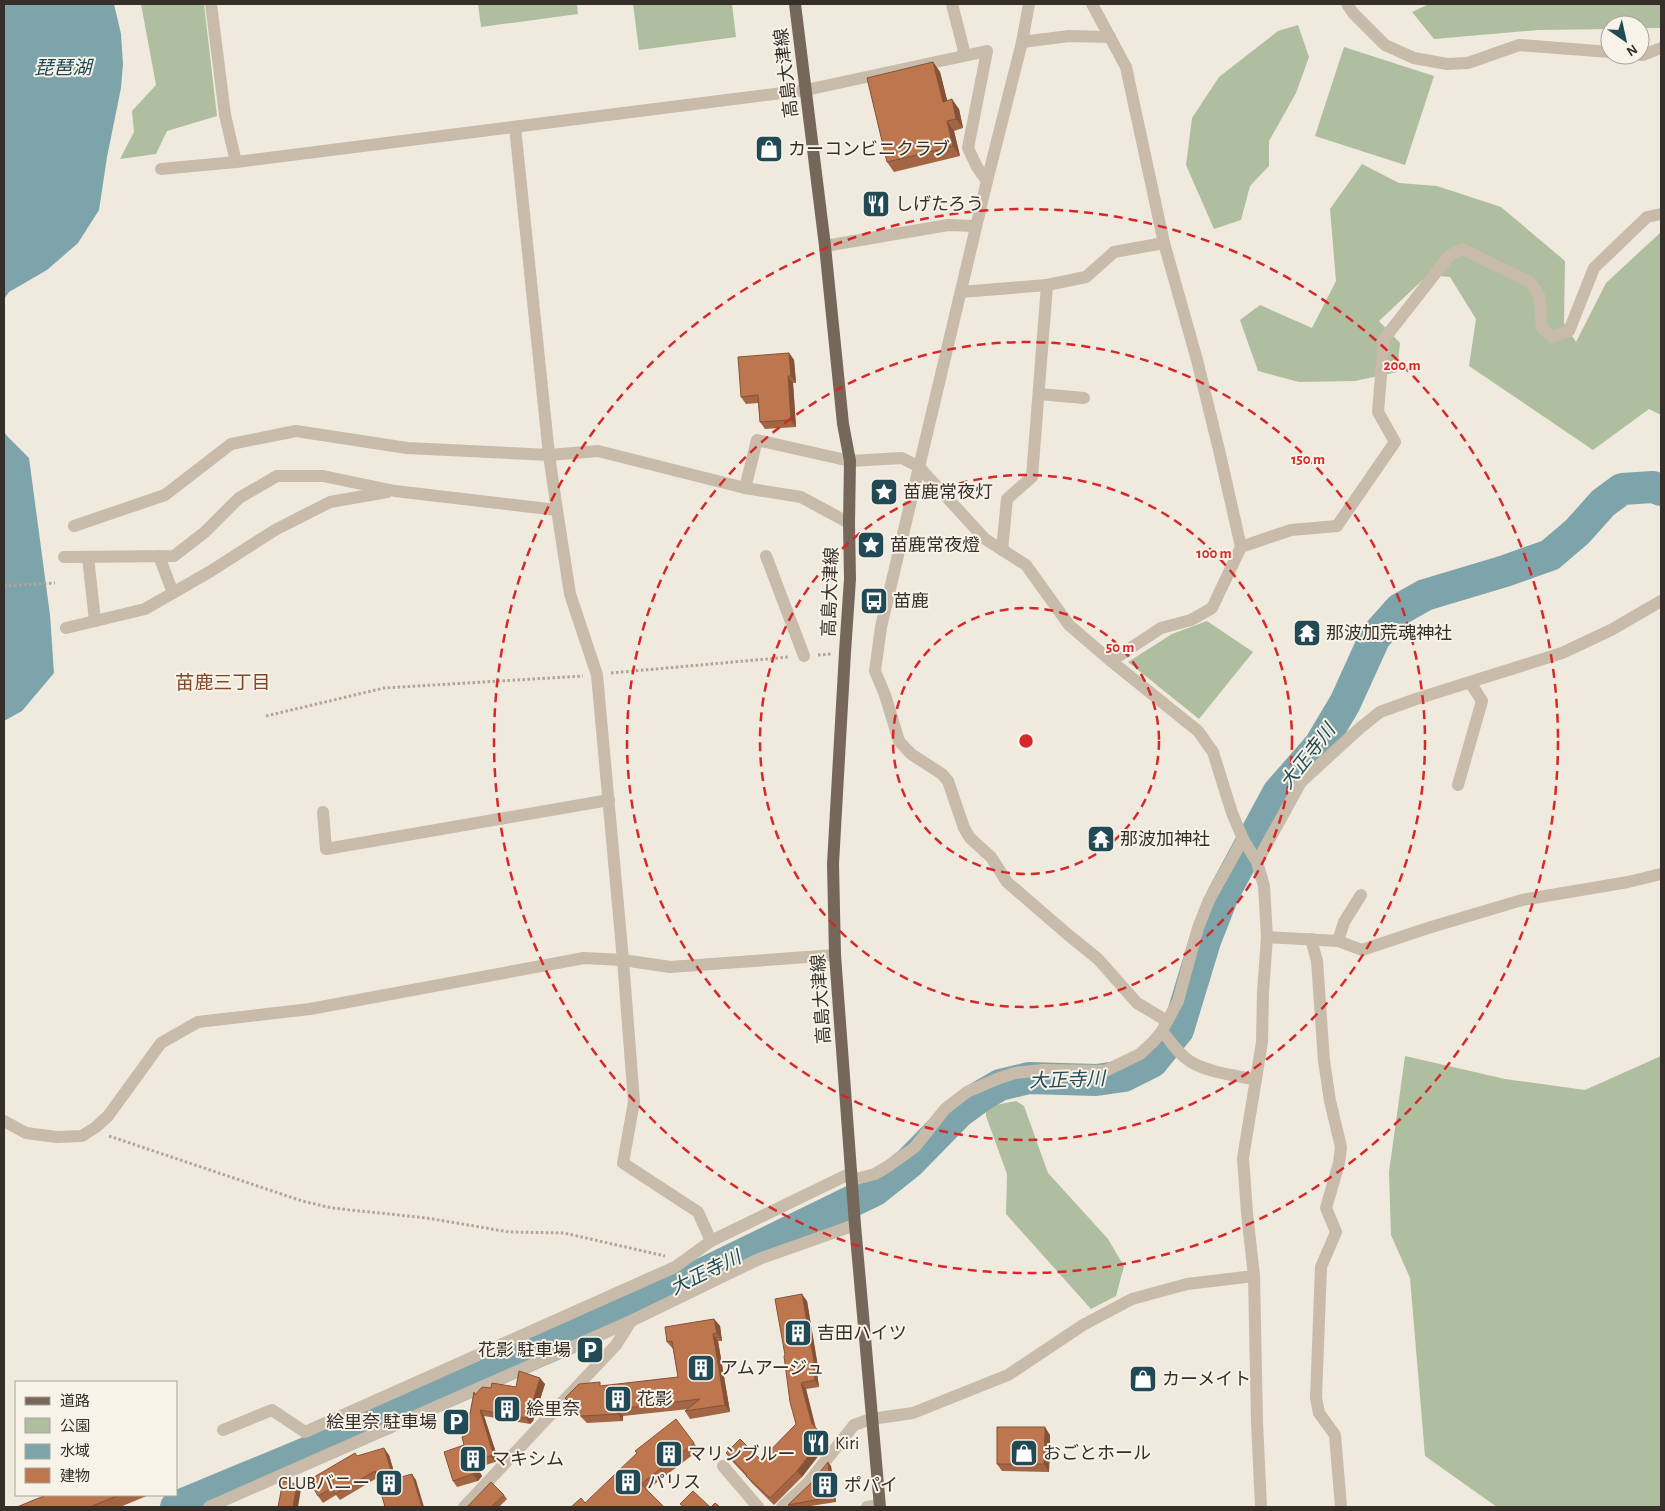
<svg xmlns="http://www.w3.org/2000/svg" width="1665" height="1511" viewBox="0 0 1665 1511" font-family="'Alegreya Sans','Noto Sans JP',sans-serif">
<rect width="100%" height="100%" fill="#f0e9dd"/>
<!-- green -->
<g fill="#afbe9e">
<path d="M141 4H204L217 116 167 131 156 154 120 159 134 132 132 111 156 85Z"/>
<path d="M478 4H577L578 14 481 27Z"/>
<path d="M633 4H732L736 37 639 50Z"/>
<path d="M1429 4H1661V28H1640V25H1610V29L1538 30 1434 39 1412 12Z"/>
<path d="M1298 25 1309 57 1296 93 1269 141V166L1250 186 1241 220 1214 229 1186 165 1192 118 1219 77 1278 31Z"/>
<path d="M1344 47 1434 76 1405 165 1315 136Z"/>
<path d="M1362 164 1399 183 1437 186 1501 207 1565 261 1564 323 1576 342 1606 283 1661 232V415L1649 409 1593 450 1469 366 1476 319 1450 277 1428 275 1379 321 1400 343 1397 372 1355 381 1299 382 1258 371 1240 320 1260 305 1312 328 1336 281 1330 209Z"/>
<path d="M1207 621 1253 652 1199 719 1128 662 1172 634Z"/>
<path d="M1405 1056 1505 1079 1585 1090 1661 1056V1507H1497L1425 1456 1410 1278 1391 1235 1389 1172Z"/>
<path d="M1016 1101 1024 1106 1048 1173 1108 1239 1124 1266 1116 1296 1091 1309 1006 1214 1007 1174 986 1116V1107Z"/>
</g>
<!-- water -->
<g fill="#7ea4ab">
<path d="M4 4H114L121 34 123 64 121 88 107 157 99 210 78 243 47 270 9 292 4 299Z"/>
<path d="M4 431 7 436 29 458 50 615 54 673 22 711 4 721Z"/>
</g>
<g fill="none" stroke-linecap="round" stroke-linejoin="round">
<!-- river -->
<path stroke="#7ea4ab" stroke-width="32" d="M176 1507 304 1454 587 1330 875 1190 909 1163 959 1112 981 1096 1000 1085 1029 1078 1096 1080 1124 1076 1152 1062 1178 1030 1205 941 1223 895 1278 793 1320 745 1345 703 1375 637 1400 609 1425 595 1505 571 1550 555 1577 532 1603 503 1622 489 1653 487 1661 490"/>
<!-- path -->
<g stroke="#b3a594" stroke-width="3" stroke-dasharray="2.5 2.5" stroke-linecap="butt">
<path d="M4 586 55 583"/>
<path d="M818 655 832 654"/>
<path d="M611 673 789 657"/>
<path d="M266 716 384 688 583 676"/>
<path d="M109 1136 302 1201 332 1208 427 1218 509 1232 564 1233 665 1256"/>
</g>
<!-- minor -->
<g stroke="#c8bba9" stroke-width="12">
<path d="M211 4 225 115 236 162"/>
<path d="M952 4 965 55"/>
<path d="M1029 4 1022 42 987 181 881 627 875 671 885 695 899 741 911 754 942 774 948 781 964 828 970 838 991 857 1007 882 1066 933 1098 959 1137 1003 1167 1021"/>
<path d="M1092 4 1126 67 1164 243 1197 360 1219 450 1241 547"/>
<path d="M1347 4 1353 13 1385 45 1414 58 1447 64 1468 63 1519 45 1610 52"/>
<path d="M1022 42 1069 36 1110 37"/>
<path d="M1640 55H1643L1661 48"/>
<path d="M515 127 549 455 557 510 570 594 597 675 623 960 634 1102 623 1163 698 1212 711 1241"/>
<path d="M161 169 236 162 806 90 987 51 968 148 977 167 987 181"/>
<path d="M825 246 948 225 976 226"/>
<path d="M961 292 1047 285 1086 277 1114 252 1164 243"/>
<path d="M1039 394 1084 398"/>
<path d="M745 488 757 440 850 461 902 458 919 467 985 539 1026 565 1069 625 1111 661 1198 731 1213 752 1232 813 1243 839 1257 862 1264 886 1267 937 1263 992 1262 1042 1243 1158 1247 1213 1254 1276 1257 1422 1261 1507"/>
<path d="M74 526 165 495 231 444 296 431 407 448 549 455 598 451 745 488 801 497 849 523"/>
<path d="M1002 550 1007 499 1032 477 1047 285"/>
<path d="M159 556 173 593"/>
<path d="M766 556 804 656"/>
<path d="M64 557 174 556 205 532 239 498 277 476H323L395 491 557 510"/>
<path d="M88 557 95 621"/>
<path d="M66 628 145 609 211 571 275 530 330 502 387 492"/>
<path d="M1111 661 1161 628 1191 620 1212 608 1241 547 1291 530 1337 526 1395 442 1378 412 1384 339 1449 256 1462 249 1530 282 1539 295 1542 328 1552 337 1569 331 1594 268 1647 217 1661 214"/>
<path d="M1458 785 1482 701 1470 682"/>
<path d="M323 812 326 849 609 800"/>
<path d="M1257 862 1301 782 1360 728 1380 712 1416 699 1562 653 1611 630 1661 601"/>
<path d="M1267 937 1338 941 1362 950 1428 928 1522 900 1628 882 1661 874"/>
<path d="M1311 939 1317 961 1324 1061 1330 1101 1341 1147 1339 1163 1326 1208 1336 1232 1321 1267 1316 1398 1319 1413 1335 1435 1341 1507"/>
<path d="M1338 941 1344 922 1361 895"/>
<path d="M1162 1031C1171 1042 1179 1055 1191 1062 1210 1073 1235 1075 1256 1080"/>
<path d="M4 1121 26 1133 57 1137 82 1136 96 1127 108 1116 161 1043 198 1022 310 1009 584 958 623 960 670 967 835 955"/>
<path d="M852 1180 875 1174 890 1165 915 1147 945 1109 967 1092 997 1079 1015 1073 1043 1070 1105 1071 1140 1054 1153 1042 1162 1031 1178 1001 1198 928 1209 900 1243 839"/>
<path d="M223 1430 272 1410 305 1432 675 1267 711 1241 851 1173"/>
<path d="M723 1466 758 1507"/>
<path d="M209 1507 631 1321 759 1259 855 1225"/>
<path d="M464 1507 616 1345 631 1321"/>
<path d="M782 1507 808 1483 854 1425 871 1419 913 1413 1008 1375 1083 1325 1132 1299 1187 1284 1254 1276"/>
<path d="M867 1507 879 1505"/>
</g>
<!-- major -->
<path stroke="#76675b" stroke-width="12" d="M795 4 825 246 843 424 850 461 849 523 850 579 845 652 833 864 835 955 855 1225 880 1507"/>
</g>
<!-- wall -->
<g fill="#a36543">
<path d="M933 62 940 72 947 101 959 109 963 128 954 131 960 156 894 172 887 162Z"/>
<path d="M789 353 794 360 796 383H793L796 427 765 429 760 422 758 403 746 404 741 397Z"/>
<path d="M807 1301 819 1373H817L819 1387 806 1389 816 1428 824 1436 829 1442 802 1477 774 1505 751 1482 746 1476 731 1460 726 1453 761 1460 796 1424 785 1355Z"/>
<path d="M714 1319 720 1326 722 1341H718L730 1412 690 1419 685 1411 689 1409 623 1416V1421L587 1423 570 1406 565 1398 603 1386 678 1377 673 1349 667 1342Z"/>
<path d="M545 1384 533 1421 530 1424 484 1416 498 1459 495 1462 477 1468 482 1476 478 1481 457 1487 453 1481 464 1445 474 1392 475 1394 491 1388 516 1387Z"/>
<path d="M1050 1435 1049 1472 1002 1471 997 1464Z"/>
<path d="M694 1443 699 1450 647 1490 585 1503Z"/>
<path d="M389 1455 396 1479 416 1480 377 1478 340 1500 336 1495 323 1503 318 1496 357 1456Z"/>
<path d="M831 1466 836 1502 804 1507H789L788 1505 811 1483Z"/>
<path d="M46 1495H149L120 1507H17Z"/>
<path d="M504 1495 507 1499 499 1507H467Z"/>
</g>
<!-- shaded-wall -->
<g fill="#845337">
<path d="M933 62 940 72 950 111 943 102Z"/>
<path d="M952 99 959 109 963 128 956 119Z"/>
<path d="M947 121 954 131 960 156 953 146Z"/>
<path d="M789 353 794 360 796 383 791 376Z"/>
<path d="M788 376 793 383 796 427 791 420Z"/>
<path d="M802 1294 807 1301 819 1373 815 1367Z"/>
<path d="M714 1319 720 1326 722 1341 717 1333Z"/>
<path d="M713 1334 718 1341 730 1412 725 1405Z"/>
<path d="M813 1367 817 1373 819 1387 815 1380Z"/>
<path d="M540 1378 545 1384 533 1421 530 1424 526 1418Z"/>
<path d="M801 1383 806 1389 816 1431 812 1424Z"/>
<path d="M617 1409 623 1416V1421L618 1414Z"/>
<path d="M480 1410 484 1416 498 1459 495 1462 490 1456Z"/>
<path d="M1045 1427 1050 1435 1049 1472 1044 1464Z"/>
<path d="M824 1436 829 1442 802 1477 797 1471Z"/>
<path d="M384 1448 389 1455 398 1486 394 1479Z"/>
<path d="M828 1462 831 1466 836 1502 832 1497Z"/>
<path d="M478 1469 482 1476 478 1481 473 1474Z"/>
<path d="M412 1474 416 1480 424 1507H422Z"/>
<path d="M297 1484 301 1489 298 1507H293Z"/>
</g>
<!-- building -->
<g fill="#bd764e" stroke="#845337">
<path d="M933 62 943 102 952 99 956 119 947 121 953 146 887 162 867 78Z"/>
<path d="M789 353 791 376H788L791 420 760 422 758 395 741 397 738 357Z"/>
<path d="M802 1294 815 1367H813L815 1380 801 1383 812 1424 824 1436 797 1471 770 1498 746 1476 747 1475 726 1453 740 1439 761 1460 796 1424 790 1402 784 1356 785 1355 775 1299Z"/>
<path d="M714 1319 717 1333 713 1334 725 1405 685 1411 700 1399 617 1409 618 1414 582 1416 565 1398 579 1384 600 1382V1386L678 1377 672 1341 667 1342 665 1327Z"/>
<path d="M519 1371 540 1378 529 1415 526 1418 480 1410 493 1453 490 1456 470 1462 478 1469 473 1474 453 1481 444 1452 464 1445 462 1437 466 1435 474 1392 475 1395 482 1387 491 1388 492 1383 516 1387Z"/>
<path d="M676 1419 694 1443 641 1484 664 1507H571L581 1498 585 1503 637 1453 635 1451Z"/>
<path d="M997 1427H1045L1044 1464H997Z"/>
<path d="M384 1448 394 1479 412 1474 422 1507H385L375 1471 335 1494 332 1488 318 1496 309 1480 355 1453 357 1456Z"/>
<path d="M828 1462 832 1497 788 1505 811 1483Z"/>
<path d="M283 1481 297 1484 293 1507H278Z"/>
<path d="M491 1482 504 1495 491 1507H467Z"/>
<path d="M693 1491 710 1507H684L680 1504Z"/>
<path d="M46 1495H119L90 1507H17Z"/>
<path d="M715 1503 720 1507H711Z"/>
</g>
<!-- distance rings -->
<g fill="none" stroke="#d62828" stroke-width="2.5" stroke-dasharray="9 6">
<circle cx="1026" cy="741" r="133"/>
<circle cx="1026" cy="741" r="266"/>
<circle cx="1026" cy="741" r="399"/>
<circle cx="1026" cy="741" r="532"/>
</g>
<!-- icons -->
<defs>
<g id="shop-square" transform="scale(1.4375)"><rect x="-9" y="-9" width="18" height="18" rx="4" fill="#214a54" stroke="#f8f3e9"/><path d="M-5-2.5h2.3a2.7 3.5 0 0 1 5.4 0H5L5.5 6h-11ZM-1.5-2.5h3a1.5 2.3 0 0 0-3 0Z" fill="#fff"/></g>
<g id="restaurant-square" transform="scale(1.4375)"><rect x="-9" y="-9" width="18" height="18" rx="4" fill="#214a54" stroke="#f8f3e9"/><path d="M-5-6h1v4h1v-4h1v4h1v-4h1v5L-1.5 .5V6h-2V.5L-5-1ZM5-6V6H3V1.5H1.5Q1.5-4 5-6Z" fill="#fff"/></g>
<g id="sight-square" transform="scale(1.4375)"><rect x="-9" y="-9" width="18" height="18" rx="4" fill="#214a54" stroke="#f8f3e9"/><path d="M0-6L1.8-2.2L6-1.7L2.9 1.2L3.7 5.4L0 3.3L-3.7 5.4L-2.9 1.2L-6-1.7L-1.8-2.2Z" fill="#fff"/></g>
<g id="bus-square" transform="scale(1.4375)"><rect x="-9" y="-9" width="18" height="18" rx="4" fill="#214a54" stroke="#f8f3e9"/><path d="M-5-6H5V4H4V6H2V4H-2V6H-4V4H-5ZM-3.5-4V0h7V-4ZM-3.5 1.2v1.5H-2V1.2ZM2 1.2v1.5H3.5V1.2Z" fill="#fff"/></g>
<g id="temple-square" transform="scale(1.4375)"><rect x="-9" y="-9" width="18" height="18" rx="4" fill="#214a54" stroke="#f8f3e9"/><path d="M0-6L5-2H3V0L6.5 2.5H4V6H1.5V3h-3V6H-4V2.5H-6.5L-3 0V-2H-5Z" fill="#fff"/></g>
<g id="building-square" transform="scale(1.4375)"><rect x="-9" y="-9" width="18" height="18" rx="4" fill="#214a54" stroke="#f8f3e9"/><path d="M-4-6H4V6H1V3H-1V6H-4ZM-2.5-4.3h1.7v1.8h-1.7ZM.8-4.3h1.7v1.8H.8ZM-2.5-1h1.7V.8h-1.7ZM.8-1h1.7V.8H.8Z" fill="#fff"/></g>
<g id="parking-square" transform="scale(1.4375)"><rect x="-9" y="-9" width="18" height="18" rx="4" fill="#214a54" stroke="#f8f3e9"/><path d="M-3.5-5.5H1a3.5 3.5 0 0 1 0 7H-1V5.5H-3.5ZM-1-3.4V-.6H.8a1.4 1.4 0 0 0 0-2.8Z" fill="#fff"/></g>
</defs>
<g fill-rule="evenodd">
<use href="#shop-square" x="769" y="149"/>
<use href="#restaurant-square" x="876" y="204"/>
<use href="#sight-square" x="884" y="492"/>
<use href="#sight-square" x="871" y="545"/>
<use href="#bus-square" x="874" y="601"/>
<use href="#temple-square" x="1307" y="633"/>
<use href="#temple-square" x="1101" y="839"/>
<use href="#building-square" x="798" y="1333"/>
<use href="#parking-square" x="590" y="1350"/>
<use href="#building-square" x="701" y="1368"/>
<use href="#shop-square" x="1143" y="1379"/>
<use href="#building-square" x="618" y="1399"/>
<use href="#building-square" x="507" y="1409"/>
<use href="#parking-square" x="456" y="1422"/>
<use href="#restaurant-square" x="816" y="1443"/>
<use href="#shop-square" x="1024" y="1453"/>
<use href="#building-square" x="669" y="1454"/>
<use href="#building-square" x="473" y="1459"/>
<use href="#building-square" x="628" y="1482"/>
<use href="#building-square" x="389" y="1483"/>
<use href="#building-square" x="825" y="1485"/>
</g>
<g text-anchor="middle" stroke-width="4" stroke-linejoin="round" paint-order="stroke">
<!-- street labels -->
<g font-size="18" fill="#352e29" stroke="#f8f3e9">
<text transform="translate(786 73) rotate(-97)" y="6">高島大津線</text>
<text transform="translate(830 592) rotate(-88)" y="6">高島大津線</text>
<text transform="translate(821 999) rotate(-94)" y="6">高島大津線</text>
</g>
<!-- poi labels -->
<g font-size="18" fill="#352e29" stroke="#f8f3e9" text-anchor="start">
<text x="788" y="155">カーコンビニクラブ</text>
<text x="895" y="210">しげたろう</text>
<text x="903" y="498">苗鹿常夜灯</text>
<text x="890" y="551">苗鹿常夜燈</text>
<text x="893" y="607">苗鹿</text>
<text x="1326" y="639">那波加荒魂神社</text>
<text x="1120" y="845">那波加神社</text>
<text x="817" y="1339">吉田ハイツ</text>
<text x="571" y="1356" text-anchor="end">花影 駐車場</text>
<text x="720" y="1374">アムアージュ</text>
<text x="1162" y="1385">カーメイト</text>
<text x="637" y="1405">花影</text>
<text x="526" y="1415">絵里奈</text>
<text x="437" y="1428" text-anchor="end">絵里奈 駐車場</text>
<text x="835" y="1449">Kiri</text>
<text x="1043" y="1459">おごとホール</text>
<text x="688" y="1460">マリンブルー</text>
<text x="492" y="1465">マキシム</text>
<text x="647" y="1488">パリス</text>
<text x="370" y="1489" text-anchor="end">CLUBバニー</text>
<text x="844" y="1491">ポパイ</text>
</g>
<!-- water labels -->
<g font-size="19" font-style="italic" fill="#214a54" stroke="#f8f3e9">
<text x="63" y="74">琵琶湖</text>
<text transform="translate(1307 756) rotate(-52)" y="7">大正寺川</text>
<text transform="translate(1067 1079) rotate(-2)" y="7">大正寺川</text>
<text transform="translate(705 1272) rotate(-26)" y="7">大正寺川</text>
</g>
<!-- neighbourhood labels -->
<g font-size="19" fill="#7e4727" stroke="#f8f3e9">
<text x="223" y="689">苗鹿三丁目</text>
</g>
</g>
<circle cx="1026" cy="741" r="8" fill="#d62828" stroke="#f8f3e9" stroke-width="2.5"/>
<g font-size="15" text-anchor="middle" font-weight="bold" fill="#d62828" stroke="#f8f3e9" stroke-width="4" stroke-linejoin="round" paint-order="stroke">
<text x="1402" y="370">200 m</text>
<text x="1308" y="464">150 m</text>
<text x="1214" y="558">100 m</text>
<text x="1120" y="652">50 m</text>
</g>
<!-- border -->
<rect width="1665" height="1511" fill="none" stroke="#352e29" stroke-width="10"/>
<!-- legend -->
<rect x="15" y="1381" width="162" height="115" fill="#f8f3e9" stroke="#aaa49c"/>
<rect x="25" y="1397" width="25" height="8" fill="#76675b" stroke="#aaa49c"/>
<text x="60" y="1406" font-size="15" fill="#352e29">道路</text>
<rect x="25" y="1418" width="25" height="15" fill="#afbe9e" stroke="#aaa49c"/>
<text x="60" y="1431" font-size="15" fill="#352e29">公園</text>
<rect x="25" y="1444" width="25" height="15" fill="#7ea4ab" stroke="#aaa49c"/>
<text x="60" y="1456" font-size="15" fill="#352e29">水域</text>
<rect x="25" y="1468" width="25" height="15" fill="#bd764e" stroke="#aaa49c"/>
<text x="60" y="1481" font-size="15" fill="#352e29">建物</text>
<!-- north arrow -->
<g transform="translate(1625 40) rotate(146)"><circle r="24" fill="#f8f3e9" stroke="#aaa49c"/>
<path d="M0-4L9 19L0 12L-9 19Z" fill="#214a54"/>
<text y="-8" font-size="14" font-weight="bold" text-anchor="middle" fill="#352e29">N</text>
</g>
</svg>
